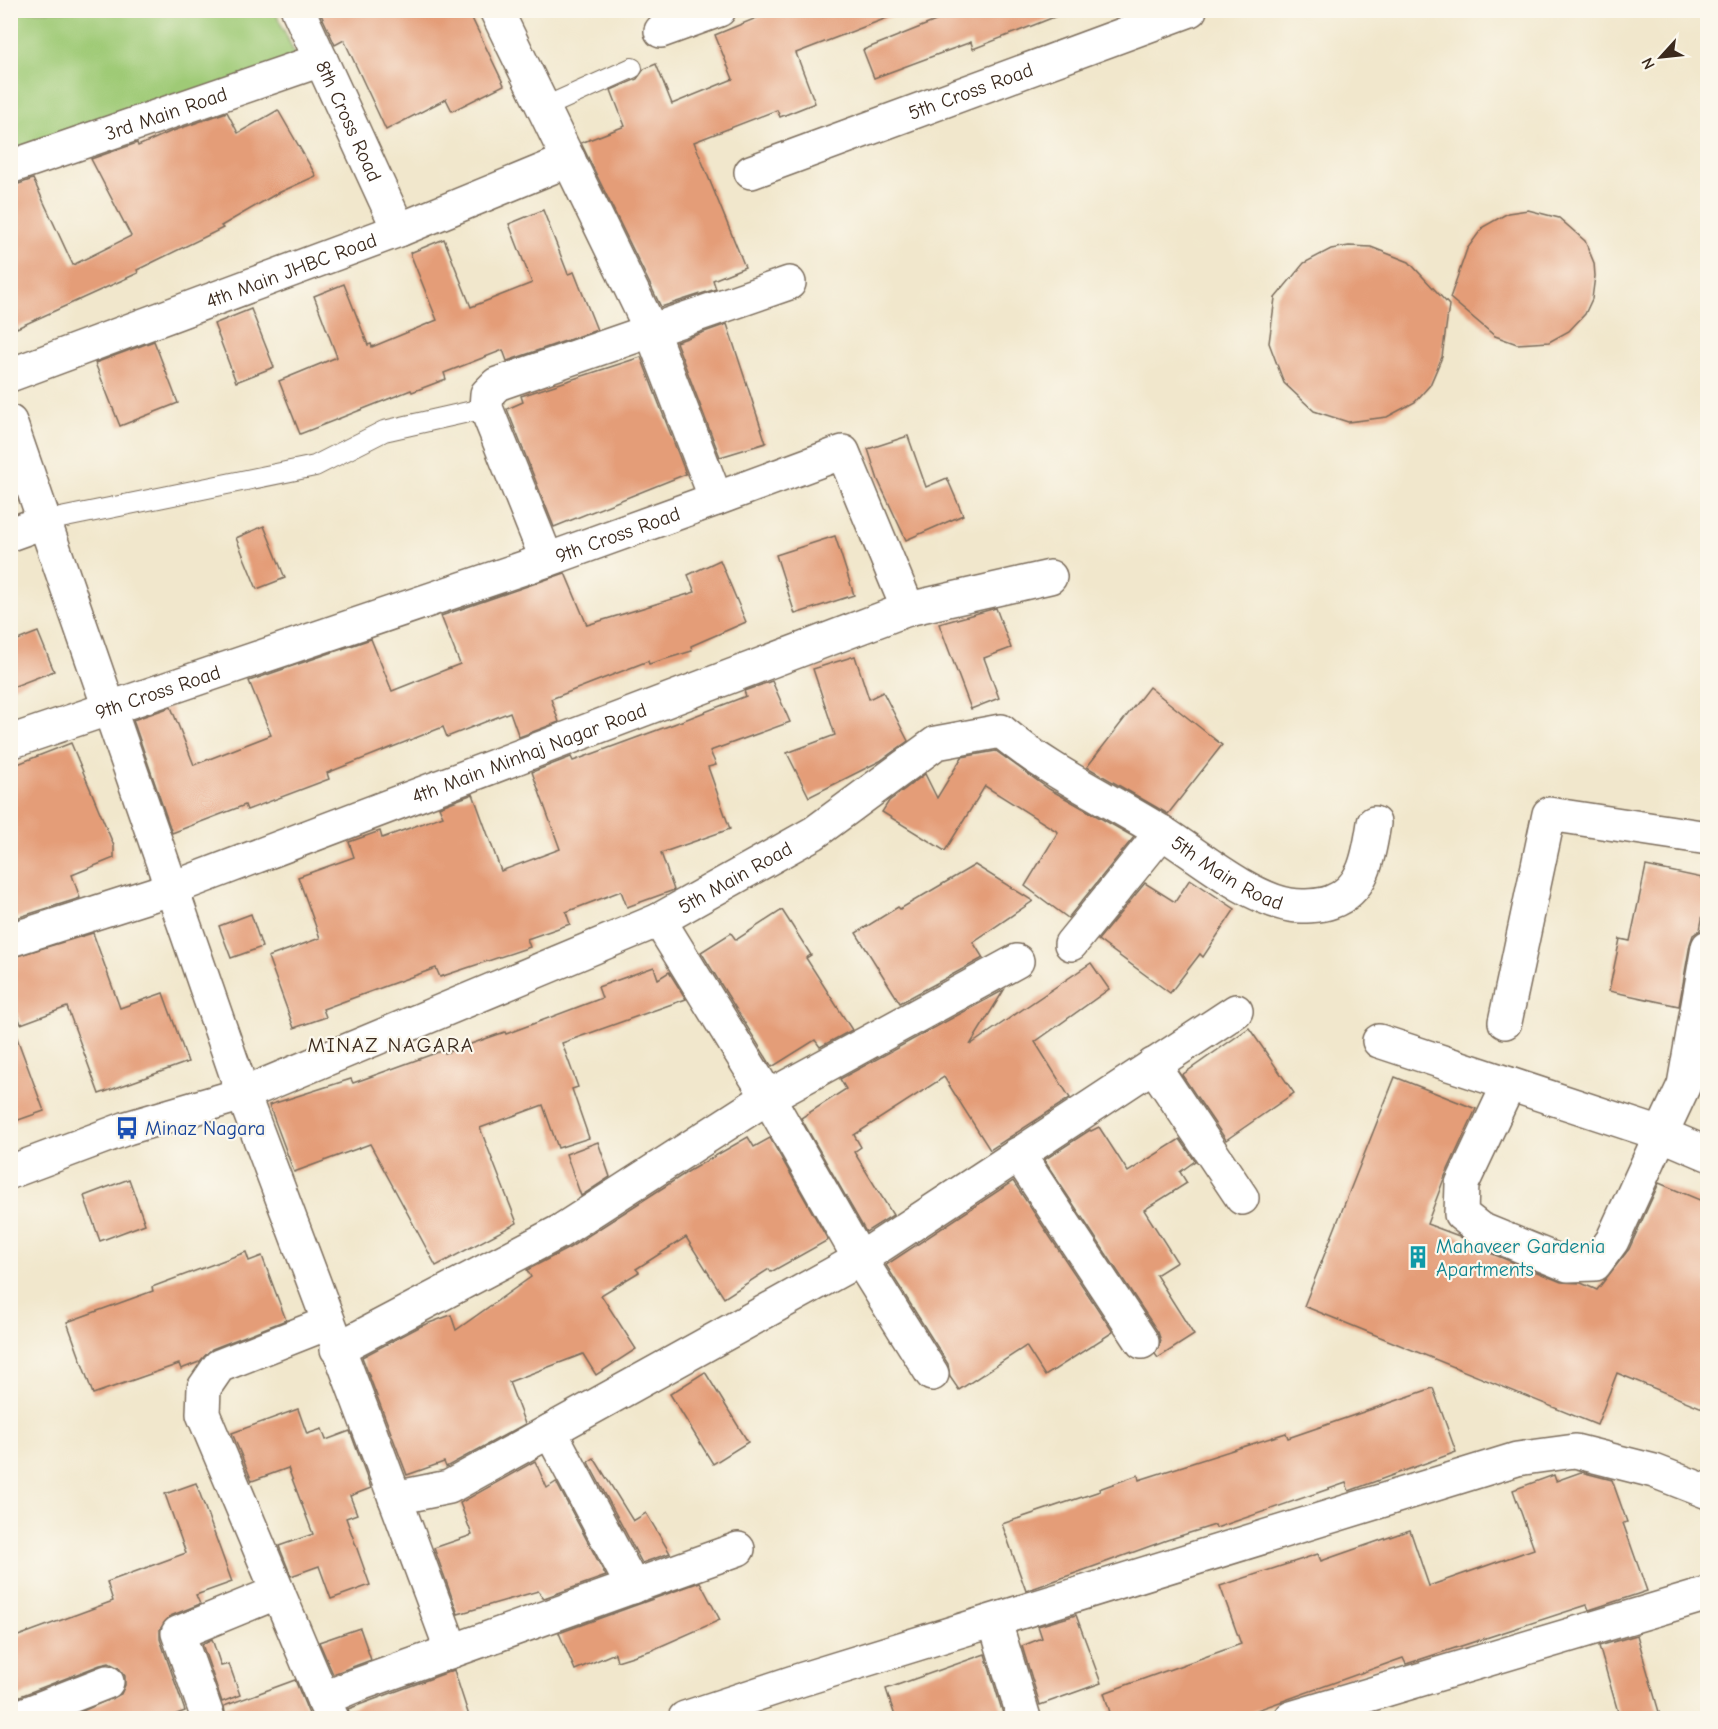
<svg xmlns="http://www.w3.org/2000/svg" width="1718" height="1729" viewBox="0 0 1718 1729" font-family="'Comic Neue',sans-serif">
<rect width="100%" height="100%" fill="#fbf7ec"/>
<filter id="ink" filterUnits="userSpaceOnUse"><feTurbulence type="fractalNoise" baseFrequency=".0167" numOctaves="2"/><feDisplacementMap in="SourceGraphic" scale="12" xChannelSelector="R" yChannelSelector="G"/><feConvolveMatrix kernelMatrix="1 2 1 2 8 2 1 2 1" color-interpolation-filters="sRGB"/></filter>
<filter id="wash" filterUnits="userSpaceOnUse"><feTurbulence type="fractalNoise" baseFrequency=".008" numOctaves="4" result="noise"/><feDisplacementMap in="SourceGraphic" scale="24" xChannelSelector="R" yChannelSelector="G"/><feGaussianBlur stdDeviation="1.35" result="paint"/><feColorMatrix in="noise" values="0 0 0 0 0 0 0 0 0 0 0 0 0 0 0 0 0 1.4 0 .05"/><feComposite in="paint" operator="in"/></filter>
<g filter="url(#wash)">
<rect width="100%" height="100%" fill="#f1e7cc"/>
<!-- green -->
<path fill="#9fca76" stroke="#6d7a4a" stroke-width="1.5" d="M11 11H275L298 61 11 153Z"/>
<g id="blocks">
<!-- building -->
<g fill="#e49d78">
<path d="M319 10H468L504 85 452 111 446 99 386 130 344 40 335 45Z"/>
<path d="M776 10H900V13L796 53 815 103 780 117 777 110 694 142 745 267 713 280 716 289 661 307 581 143 625 126 611 90 637 79 644 69 656 64 672 104 733 79 715 35Z"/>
<path d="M963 10 1067 12 973 49 971 42 874 78 863 50Z"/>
<path d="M278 110 316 176 276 194 221 226 223 228 137 270 138 273 17 328 10 312V187L33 179 73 265 131 236 91 159 137 143 138 146 170 132 227 112 238 133Z"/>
<path d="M543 210 568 274 574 272 597 330 507 361 503 350 444 373 446 379 412 392 411 390 300 434 279 381 337 357 314 296 344 284 368 345 371 344 372 347 437 320 410 253 444 239 471 307 532 283 509 224Z"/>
<path d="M1528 210 1559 218 1585 241 1594 263 1595 276 1592 299 1585 314 1569 331 1549 342 1517 344 1495 336 1450 298 1467 249 1483 227 1508 213Z"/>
<path d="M1349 246 1371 247 1409 262 1449 305 1442 357 1430 385 1415 402 1387 417 1348 422 1314 411 1284 383 1269 343 1275 298 1304 263 1331 249Z"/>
<path d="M251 309 274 367 236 382 214 324Z"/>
<path d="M727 324 766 443 720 457 676 342Z"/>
<path d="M154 341 178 403 120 426 95 363Z"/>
<path d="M641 357 686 474 554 527 507 409 523 402 521 396Z"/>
<path d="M908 436 926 487 947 478 963 515 906 540 878 480 868 449Z"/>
<path d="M264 526 285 578 257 589 236 538Z"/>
<path d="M835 536 854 595 795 614 776 555Z"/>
<path d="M720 560 746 622 691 646 692 651 649 664 648 661 551 699 559 722 519 737 510 712 447 737 443 727 327 773 329 779 247 810 245 805 172 833 133 720 171 707 194 765 271 735 249 681 371 639 392 691 460 664 441 616 565 573 587 625 695 592 688 575Z"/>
<path d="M996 608 1011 648 984 658 999 698 971 709 939 624Z"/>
<path d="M38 632 54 671 10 688V643Z"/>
<path d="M855 656 869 699 883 692 908 741 880 761 809 797 787 753 835 735 813 669Z"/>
<path d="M772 681 790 722 710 751 716 765 708 767 730 829 661 853 674 890 627 907 621 891 566 912 570 924 527 939 530 947 440 977 436 968 394 983 323 1009 326 1017 294 1028 268 957 320 938 298 877 354 857 349 842 380 831 382 838 443 816 439 807 473 794 501 871 560 849 532 772 571 757 573 761 674 724 746 696 744 691Z"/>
<path d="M1149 687 1222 745 1168 814 1087 767Z"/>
<path d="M71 743 114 846V858L72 875 80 898 10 920V767Z"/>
<path d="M996 751 1049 789 1134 837 1068 918 1025 886 1058 832 985 786 945 851 882 812 889 801 925 774 937 798 962 757Z"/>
<path d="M975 865 1033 901 973 942 983 958 900 1003 856 933 898 907 900 909Z"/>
<path d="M1646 866 1707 879V894L1700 930 1693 935 1690 944 1679 1006 1609 991 1620 939 1630 941Z"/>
<path d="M1190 879 1235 909 1203 957 1200 954 1170 993 1098 940 1145 883 1175 902Z"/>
<path d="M782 910 811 955 806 958 852 1030 820 1047 815 1040 772 1067 701 952 731 933 736 940Z"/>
<path d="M251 914 262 947 231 958 219 926Z"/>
<path d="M93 933 120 1008 163 993 188 1062 99 1094 67 1007 21 1024 10 995V958Z"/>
<path d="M1091 963 1109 989 1035 1042 1070 1098 990 1150 944 1077 854 1135 861 1147 854 1152 893 1215 866 1232 801 1118 846 1089 840 1079 1004 990 970 1045Z"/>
<path d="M654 967 658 979 669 972 686 999 562 1043 578 1087 572 1089 589 1138 558 1148 543 1105 480 1128 517 1223 436 1266 370 1144 294 1172 269 1105 351 1079 353 1083 444 1050 445 1053 505 1032 506 1034 602 998 598 987Z"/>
<path d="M1249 1028 1294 1093 1226 1140 1182 1075Z"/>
<path d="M10 1030H14L44 1111 10 1123Z"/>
<path d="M1395 1077 1476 1109 1445 1176 1427 1224 1459 1236 1473 1246 1561 1282 1581 1283 1597 1290 1629 1249 1659 1183 1707 1203V1410L1617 1373 1597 1425 1304 1306Z"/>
<path d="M1099 1127 1128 1172 1180 1139 1195 1161 1180 1172 1187 1183 1144 1210 1177 1262 1156 1275 1194 1335 1158 1358 1155 1354 1161 1341 1158 1332 1044 1160 1090 1130 1091 1131Z"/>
<path d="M748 1137 754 1147 770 1138 828 1240 771 1272 769 1269 724 1298 686 1237 636 1269 639 1272 601 1295 636 1349 596 1375 583 1354 509 1382 525 1424 446 1467 444 1462 407 1475 362 1357 421 1326 451 1315 456 1330 531 1277 527 1270 569 1248 689 1171Z"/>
<path d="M598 1142 610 1177 581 1196 566 1154Z"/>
<path d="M129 1179 145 1224 100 1241 84 1196Z"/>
<path d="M1013 1181 1113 1332 1045 1376 1026 1346 959 1390 950 1377 948 1364 886 1265Z"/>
<path d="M246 1252 249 1261 262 1256 286 1320 212 1349 199 1362 181 1369 179 1364 93 1394 67 1322 153 1291 152 1287Z"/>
<path d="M705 1372 748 1442 713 1464 670 1394Z"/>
<path d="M1433 1388 1456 1452 1349 1491 1346 1483 1216 1528 1215 1525 1167 1540 1026 1591 1002 1524 1100 1491 1099 1489 1138 1475 1139 1480 1286 1433 1288 1438Z"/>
<path d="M298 1409 307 1434 322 1429 326 1440 350 1431 371 1488 350 1496 357 1514 346 1518 370 1585 331 1599 319 1566 291 1576 279 1546 313 1534 288 1468 252 1481 232 1433Z"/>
<path d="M594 1458 633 1521 646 1513 670 1553 642 1563 588 1462Z"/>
<path d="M535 1461 547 1488 556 1482 606 1576 544 1598 538 1591 458 1614 434 1548 472 1535 460 1503Z"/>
<path d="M1581 1472 1612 1480 1627 1522 1623 1523 1647 1591 1589 1610 1587 1605 1406 1664 1403 1658 1232 1719H1112L1104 1693 1241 1644 1220 1586 1318 1554 1321 1561 1410 1530 1429 1586 1534 1549 1513 1490 1554 1475 1556 1481Z"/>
<path d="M196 1483 232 1582 196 1595 200 1604 170 1616 160 1629V1639L185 1711 163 1719H65L121 1694 125 1685V1676L119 1668 109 1663 100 1665 10 1700V1639L113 1601 107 1582 186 1553 165 1494Z"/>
<path d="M700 1582 720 1620 652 1650 617 1661 615 1653 575 1670 559 1633Z"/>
<path d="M1076 1615 1101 1683 1040 1705 1022 1646 1042 1638 1038 1626Z"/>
<path d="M360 1628 371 1660 333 1674 319 1642Z"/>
<path d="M1637 1635 1661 1719H1620L1599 1646Z"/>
<path d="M212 1639 221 1666 229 1664 240 1695 222 1702 202 1644Z"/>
<path d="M985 1654 1004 1717 896 1719 886 1689Z"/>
<path d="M454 1670 470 1719H351L348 1709Z"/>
<path d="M295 1680 311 1719H226L224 1706Z"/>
</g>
</g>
</g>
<g filter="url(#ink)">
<use href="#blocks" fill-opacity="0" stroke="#7b6c5b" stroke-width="1.5"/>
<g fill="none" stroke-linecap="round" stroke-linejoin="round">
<!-- service casing -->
<g stroke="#7b6c5b" stroke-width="22">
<g id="service">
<path d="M543 108 632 68"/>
<path d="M46 521 315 466 384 431 486 408"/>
</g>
</g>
<!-- minor casing -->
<g stroke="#7b6c5b" stroke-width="36">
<g id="minor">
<path id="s1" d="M298 10 399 230"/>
<path d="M661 31 719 10"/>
<path id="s2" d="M10 167 321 60"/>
<path id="s3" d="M751 172 1190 10"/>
<path id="s4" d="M10 375 399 230 569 160"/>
<path d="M10 422 243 1094 395 1498 449 1487 860 1259 932 1374"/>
<path d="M716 499 843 452 908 609"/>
<path d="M10 534 46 521"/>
<path d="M547 560 486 408 487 394 497 384 789 283"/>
<path id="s5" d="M10 742 547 560 716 499 651 330 496 10"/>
<path d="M659 920 768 1097 860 1259 1236 1011"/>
<path id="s6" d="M10 940 173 888 908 609 1050 577"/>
<path d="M1071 944 1162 832"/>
<path d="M1505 1022 1549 814 1708 838"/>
<path d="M1379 1041 1661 1134 1684 1085 1708 947"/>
<path d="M1153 1065 1242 1198"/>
<path d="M1509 1084 1462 1184 1461 1214 1480 1229 1568 1265 1595 1264 1612 1241 1661 1134 1708 1154"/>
<path d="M1018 1154 1142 1342"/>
<path id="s7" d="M10 1172 127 1128 243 1094 659 920 814 833 936 743 1001 731C1050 773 1109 799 1163 833 1199 856 1249 898 1290 905 1300 907 1321 906 1331 902 1365 890 1369 854 1374 823"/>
<path d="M337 1349 559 1232 768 1097 1017 961"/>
<path d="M550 1431 633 1587"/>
<path d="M395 1498 452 1651"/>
<path d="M995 1622 1024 1718"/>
<path d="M323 1699 203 1414 204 1388 219 1366 328 1323"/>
<path d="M15 1718 107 1682"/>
<path d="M208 1718 178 1633 278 1592"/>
<path d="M332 1718 323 1699 354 1686 738 1549"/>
<path d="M685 1718 800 1680 1517 1459 1575 1451 1654 1471 1708 1492"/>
<path d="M1291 1718 1708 1594"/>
</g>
</g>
<!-- service -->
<use href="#service" stroke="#fff" stroke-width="20"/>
<!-- minor -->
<use href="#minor" stroke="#fff" stroke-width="33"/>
</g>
</g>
<!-- icons -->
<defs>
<g id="bus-bare" transform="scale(1.8)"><path d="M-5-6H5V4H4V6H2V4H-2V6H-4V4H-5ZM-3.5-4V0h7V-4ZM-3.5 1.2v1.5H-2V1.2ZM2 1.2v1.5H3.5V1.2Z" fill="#1a4fb4" stroke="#fbf7ec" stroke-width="2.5" paint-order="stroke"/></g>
<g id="building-bare" transform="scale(1.8)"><path d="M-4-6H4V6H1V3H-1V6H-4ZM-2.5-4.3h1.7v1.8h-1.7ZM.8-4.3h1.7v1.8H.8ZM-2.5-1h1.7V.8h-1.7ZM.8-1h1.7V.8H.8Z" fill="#0f9aa8" stroke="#fbf7ec" stroke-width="2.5" paint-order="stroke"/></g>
</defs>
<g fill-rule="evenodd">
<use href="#bus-bare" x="127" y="1128"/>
<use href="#building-bare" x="1418" y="1257"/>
</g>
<g text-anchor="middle" stroke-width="4.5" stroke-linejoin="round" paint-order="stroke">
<!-- street labels -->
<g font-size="20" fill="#3b2a1e" stroke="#fbf7ec">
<text dy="7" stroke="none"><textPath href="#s3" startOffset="234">5th Cross Road</textPath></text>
<text dy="7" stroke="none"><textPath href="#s2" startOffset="165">3rd Main Road</textPath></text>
<text dy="7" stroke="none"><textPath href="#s1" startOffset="122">8th Cross Road</textPath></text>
<text dy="7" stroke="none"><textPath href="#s4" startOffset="300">4th Main JHBC Road</textPath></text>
<text dy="7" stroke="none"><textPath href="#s5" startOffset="642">9th Cross Road</textPath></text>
<text dy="7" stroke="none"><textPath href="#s5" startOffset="156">9th Cross Road</textPath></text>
<text dy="7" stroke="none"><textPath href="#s6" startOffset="552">4th Main Minhaj Nagar Road</textPath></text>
<text dy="7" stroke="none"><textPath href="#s7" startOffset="1360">5th Main Road</textPath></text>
<text dy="7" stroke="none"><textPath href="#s7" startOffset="784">5th Main Road</textPath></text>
</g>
<!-- transit labels -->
<g font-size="20" fill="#164399" stroke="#fbf7ec" text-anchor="start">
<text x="145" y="1135">Minaz Nagara</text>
</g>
<!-- culture labels -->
<g font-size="20" fill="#0d838f" stroke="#fbf7ec" text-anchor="start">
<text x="1436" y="1253">Mahaveer Gardenia<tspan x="1436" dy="23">Apartments</tspan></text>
</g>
<!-- neighbourhood labels -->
<g font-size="21" letter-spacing="1.5" fill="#3b2a1e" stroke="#fbf7ec">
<text x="391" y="1052">MINAZ NAGARA</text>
</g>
</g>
<!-- margin -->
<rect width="1718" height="1729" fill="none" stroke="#fbf7ec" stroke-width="36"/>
<!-- north arrow -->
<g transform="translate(1661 57) rotate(243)" stroke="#fbf7ec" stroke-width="4.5" paint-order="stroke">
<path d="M0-4.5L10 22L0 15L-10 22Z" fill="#3b2a1e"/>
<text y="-9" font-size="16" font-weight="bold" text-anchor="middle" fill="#3b2a1e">N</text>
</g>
</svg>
